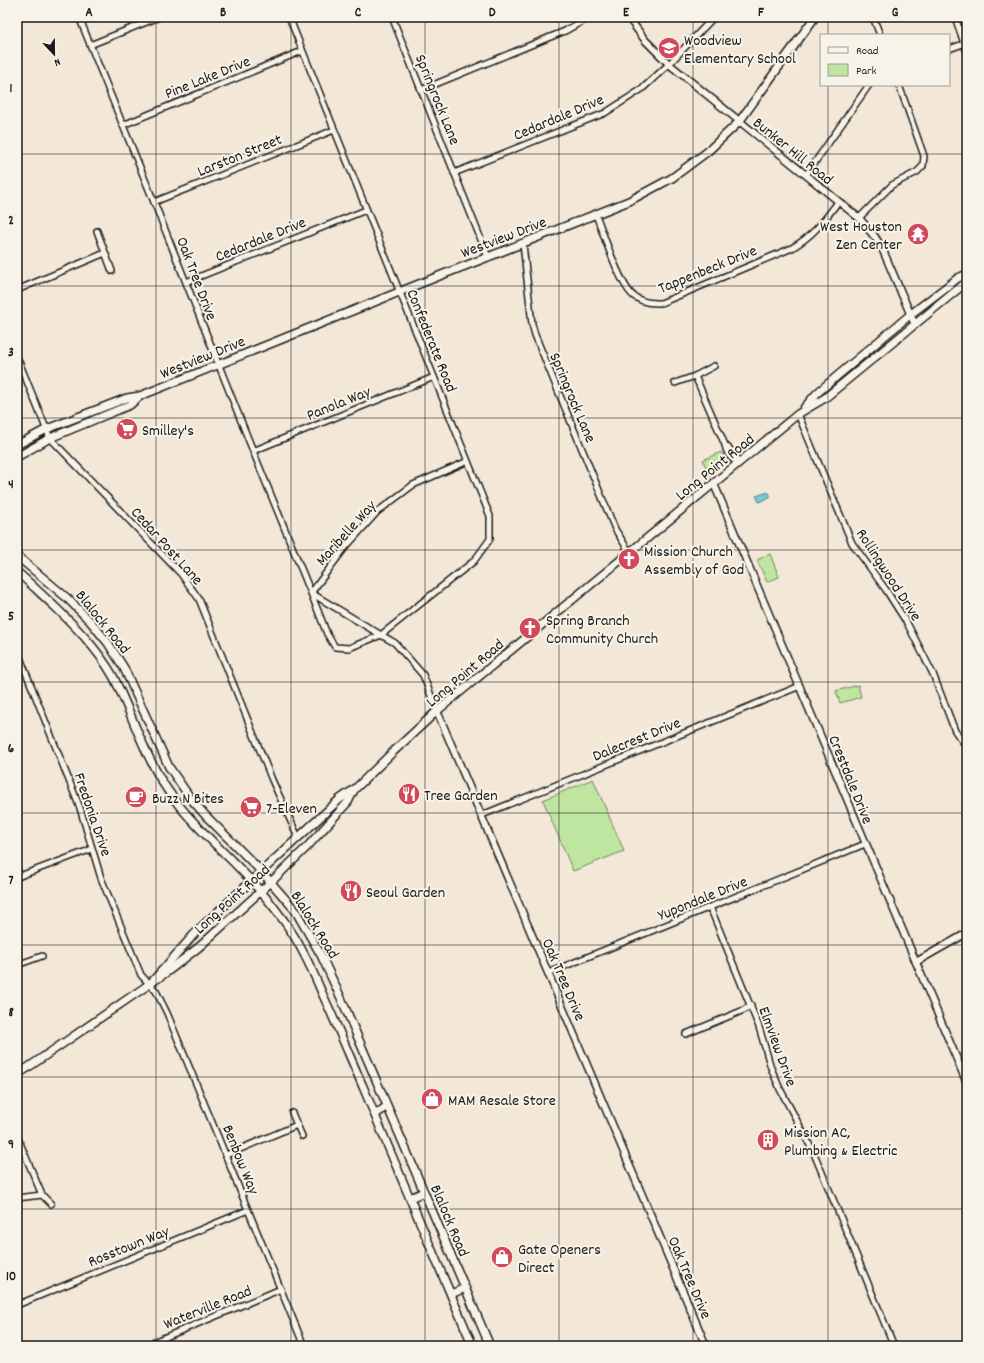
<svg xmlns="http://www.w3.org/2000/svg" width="984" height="1363" viewBox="0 0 984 1363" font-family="Dekko,sans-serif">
<rect width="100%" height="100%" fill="#f3e7d7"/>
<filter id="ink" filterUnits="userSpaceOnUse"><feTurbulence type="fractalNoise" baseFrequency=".025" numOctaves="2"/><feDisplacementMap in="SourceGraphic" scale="8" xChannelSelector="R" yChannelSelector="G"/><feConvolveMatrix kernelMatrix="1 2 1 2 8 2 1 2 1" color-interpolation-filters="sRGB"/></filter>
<g filter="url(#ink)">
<!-- green -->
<g fill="#bfe6a1" stroke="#6e815e">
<path d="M721 452 727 460 726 462 709 476 703 460Z"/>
<path d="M770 554 779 577 767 582 757 560Z"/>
<path d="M858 685 861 697 840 703 836 691Z"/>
<path d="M593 779 624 851 573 871 543 800Z"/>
</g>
<!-- water -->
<path fill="#79c7d6" stroke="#54838c" d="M768 492 770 494V497L759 502 756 496Z"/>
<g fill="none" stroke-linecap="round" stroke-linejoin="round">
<!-- minor casing -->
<g stroke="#1c1c1c" stroke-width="8">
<g id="minor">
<path d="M79 17 154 202 253 451 311 593 381 635 395 643 423 675 437 711"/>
<path d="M289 17 490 516V539L474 561 381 635 349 648 335 647 327 634 311 593 344 549 377 512 413 485 468 461"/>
<path d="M392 17 488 257"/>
<path d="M873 17 880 35"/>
<path d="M955 17 967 52"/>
<path d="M90 45 159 17"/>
<path d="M949 49 966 43"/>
<path d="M421 90 565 31 590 17"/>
<path d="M123 125 302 51"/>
<path d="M454 173 605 113 642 89 669 64 714 17"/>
<path d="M806 175 869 85"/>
<path d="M154 202 334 130"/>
<path d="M596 215C603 232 621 289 635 297 644 303 651 303 661 303L792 248C814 235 823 222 838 202"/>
<path d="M859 218 892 185 917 172 923 166 924 156 899 85"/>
<path d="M97 231 112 271"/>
<path d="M523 244 532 324 535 335 615 529 630 553"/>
<path d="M186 282 366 210"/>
<path d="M17 290 105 253"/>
<path d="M17 357 50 438 181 574 199 599 272 780 298 837"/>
<path d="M695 376 725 445C727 454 730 459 739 463L735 454 725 445"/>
<path d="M675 383 695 376 714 366"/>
<path d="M798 414 852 543 886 590 907 623 933 674 955 731 963 742 967 743"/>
<path d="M253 451 434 377"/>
<path d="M17 650 80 808 101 878 141 975 156 991 167 1013 304 1346"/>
<path d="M482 815 800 686"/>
<path d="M17 869 20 876"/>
<path d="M17 877 92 849"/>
<path d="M710 907 759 1027 771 1068 780 1089 813 1151 894 1346"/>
<path d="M17 965 42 956"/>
<path d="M548 973 865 844"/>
<path d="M686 1034 744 1010 751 1005"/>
<path d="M292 1113 297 1125"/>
<path d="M17 1136 42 1195"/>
<path d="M226 1155 297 1125 302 1136"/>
<path d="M17 1198 42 1195 51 1204"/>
<path d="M17 1305 248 1210"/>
<path d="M144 1346 281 1289"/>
</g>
</g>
<!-- tertiary casing -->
<g stroke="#1c1c1c" stroke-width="9">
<g id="tertiary">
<path d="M628 17 645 40 669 64 859 218 875 237 882 248 915 325"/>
<path d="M714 484C799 683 882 883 967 1083"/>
<path d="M437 711 706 1346"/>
<path d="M916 962 967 933"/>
</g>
</g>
<!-- secondary casing -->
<g stroke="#1c1c1c" stroke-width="10">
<g id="secondary">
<path d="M804 408 817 393 911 314 958 278 967 274"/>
<path d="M17 445 47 429 127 398 140 396 439 276 488 257 629 201 672 178 707 152 739 122 815 17"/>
<path d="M17 457 50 438 130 405 140 396"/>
<path d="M17 556 67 598 90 621 108 643 124 668 169 767 191 799 206 816 261 871 295 910 321 955 341 998 490 1346"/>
<path d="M17 572C29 582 40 593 51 603 74 625 97 648 113 676 131 711 142 750 163 783 180 810 201 830 223 852 249 877 275 905 294 936 305 954 314 974 322 993 337 1025 350 1057 364 1089 400 1175 436 1261 473 1346"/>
<path d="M150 984 197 931 340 799 355 789 394 751 437 711 798 414 825 398 963 285 967 281"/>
<path d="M17 1075 167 972 199 947 271 882 307 847 348 802 354 790"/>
<path d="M375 1115 387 1106"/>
<path d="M410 1198 424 1192"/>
<path d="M451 1294 465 1288"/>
</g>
</g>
<!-- minor -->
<use href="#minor" stroke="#f7f3e8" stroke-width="5"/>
<!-- tertiary -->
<use href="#tertiary" stroke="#f7f3e8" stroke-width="6"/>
<!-- secondary -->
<use href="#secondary" stroke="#f7f3e8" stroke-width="7"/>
</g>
</g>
<!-- grid -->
<path fill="none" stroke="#1c1c1c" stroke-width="1" stroke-opacity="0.55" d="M156 17V1346M291 17V1346M425 17V1346M559 17V1346M693 17V1346M828 17V35M828 85V1346M17 154H967M17 286H967M17 418H967M17 550H967M17 682H967M17 813H967M17 945H967M17 1077H967M17 1209H967"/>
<!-- icons -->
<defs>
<g id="school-disc" transform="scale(1.15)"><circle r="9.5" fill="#d1495b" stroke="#f7f3e8"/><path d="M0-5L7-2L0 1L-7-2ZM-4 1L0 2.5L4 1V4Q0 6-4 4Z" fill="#fff"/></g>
<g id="temple-disc" transform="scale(1.15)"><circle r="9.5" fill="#d1495b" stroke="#f7f3e8"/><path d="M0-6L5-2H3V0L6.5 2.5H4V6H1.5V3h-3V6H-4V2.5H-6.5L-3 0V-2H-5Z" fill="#fff"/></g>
<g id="supermarket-disc" transform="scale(1.15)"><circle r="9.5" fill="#d1495b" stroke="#f7f3e8"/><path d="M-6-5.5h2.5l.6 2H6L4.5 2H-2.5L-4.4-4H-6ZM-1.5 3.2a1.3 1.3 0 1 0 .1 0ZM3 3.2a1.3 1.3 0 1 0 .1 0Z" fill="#fff"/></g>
<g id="church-disc" transform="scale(1.15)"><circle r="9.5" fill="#d1495b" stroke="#f7f3e8"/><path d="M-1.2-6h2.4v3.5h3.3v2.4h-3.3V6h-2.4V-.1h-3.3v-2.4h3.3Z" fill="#fff"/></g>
<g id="restaurant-disc" transform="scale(1.15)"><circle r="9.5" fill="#d1495b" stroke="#f7f3e8"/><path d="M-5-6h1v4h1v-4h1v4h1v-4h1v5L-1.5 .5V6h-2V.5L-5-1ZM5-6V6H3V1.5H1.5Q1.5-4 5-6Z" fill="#fff"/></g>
<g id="cafe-disc" transform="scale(1.15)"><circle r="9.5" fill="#d1495b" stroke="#f7f3e8"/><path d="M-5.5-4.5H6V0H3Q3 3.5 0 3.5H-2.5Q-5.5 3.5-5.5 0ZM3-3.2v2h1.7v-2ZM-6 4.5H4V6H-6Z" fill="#fff"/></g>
<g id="shop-disc" transform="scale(1.15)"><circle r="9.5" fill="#d1495b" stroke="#f7f3e8"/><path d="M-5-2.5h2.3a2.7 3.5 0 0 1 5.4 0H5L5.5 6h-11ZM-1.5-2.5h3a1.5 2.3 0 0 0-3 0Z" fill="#fff"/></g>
<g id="building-disc" transform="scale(1.15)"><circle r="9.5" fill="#d1495b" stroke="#f7f3e8"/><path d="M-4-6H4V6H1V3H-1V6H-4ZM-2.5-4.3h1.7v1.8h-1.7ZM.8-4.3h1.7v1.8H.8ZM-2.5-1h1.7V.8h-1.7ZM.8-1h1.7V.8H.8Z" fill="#fff"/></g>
</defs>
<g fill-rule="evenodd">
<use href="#school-disc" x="669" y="48"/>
<use href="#temple-disc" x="918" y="234"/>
<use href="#supermarket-disc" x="127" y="429"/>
<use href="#church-disc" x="629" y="559"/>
<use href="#church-disc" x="530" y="628"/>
<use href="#restaurant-disc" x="409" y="794"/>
<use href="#cafe-disc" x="136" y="797"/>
<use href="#supermarket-disc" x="251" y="807"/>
<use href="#restaurant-disc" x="351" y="891"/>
<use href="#shop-disc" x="432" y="1099"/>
<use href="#building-disc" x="768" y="1140"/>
<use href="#shop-disc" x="502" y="1257"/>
</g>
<g text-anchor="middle" stroke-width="4" stroke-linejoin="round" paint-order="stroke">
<!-- poi labels -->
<g font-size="16" fill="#1c1c1c" stroke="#f7f3e8" text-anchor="start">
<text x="684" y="45">Woodview<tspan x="684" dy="18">Elementary School</tspan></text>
<text x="902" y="231" text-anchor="end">West Houston<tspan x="902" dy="18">Zen Center</tspan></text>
<text x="142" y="435">Smilley's</text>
<text x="644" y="556">Mission Church<tspan x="644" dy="18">Assembly of God</tspan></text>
<text x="546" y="625">Spring Branch<tspan x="546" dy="18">Community Church</tspan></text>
<text x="424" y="800">Tree Garden</text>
<text x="152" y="803">Buzz N Bites</text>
<text x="266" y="813">7-Eleven</text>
<text x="366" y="897">Seoul Garden</text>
<text x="448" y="1105">MAM Resale Store</text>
<text x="784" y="1137">Mission AC,<tspan x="784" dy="18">Plumbing &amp; Electric</tspan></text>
<text x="518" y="1254">Gate Openers<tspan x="518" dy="18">Direct</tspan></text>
</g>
<!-- street labels -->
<g font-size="16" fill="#1c1c1c" stroke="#f7f3e8">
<text transform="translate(207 76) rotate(-22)" y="6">Pine Lake Drive</text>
<text transform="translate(439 99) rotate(68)" y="6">Springrock Lane</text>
<text transform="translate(558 116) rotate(-23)" y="6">Cedardale Drive</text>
<text transform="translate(794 150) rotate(39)" y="6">Bunker Hill Road</text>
<text transform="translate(239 154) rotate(-22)" y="6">Larston Street</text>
<text transform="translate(503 236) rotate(-21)" y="6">Westview Drive</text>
<text transform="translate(260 238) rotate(-22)" y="6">Cedardale Drive</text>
<text transform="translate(707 268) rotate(-22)" y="6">Tappenbeck Drive</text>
<text transform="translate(198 278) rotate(69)" y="6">Oak Tree Drive</text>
<text transform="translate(433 340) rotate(68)" y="6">Confederate Road</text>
<text transform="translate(202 356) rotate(-22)" y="6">Westview Drive</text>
<text transform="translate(574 397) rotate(67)" y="6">Springrock Lane</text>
<text transform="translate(338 402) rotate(-22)" y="6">Panola Way</text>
<text transform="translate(714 466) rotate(-39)" y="6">Long Point Road</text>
<text transform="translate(345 532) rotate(-48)" y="6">Maribelle Way</text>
<text transform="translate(168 545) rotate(48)" y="6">Cedar Post Lane</text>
<text transform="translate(890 574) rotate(57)" y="6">Rollingwood Drive</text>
<text transform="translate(104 621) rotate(51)" y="6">Blalock Road</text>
<text transform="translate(464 672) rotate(-40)" y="6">Long Point Road</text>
<text transform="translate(636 738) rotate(-22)" y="6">Dalecrest Drive</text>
<text transform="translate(852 779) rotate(68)" y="6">Crestdale Drive</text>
<text transform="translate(94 814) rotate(71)" y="6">Fredonia Drive</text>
<text transform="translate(702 897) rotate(-22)" y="6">Yupondale Drive</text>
<text transform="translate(231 898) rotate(-42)" y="6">Long Point Road</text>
<text transform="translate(316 924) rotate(58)" y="6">Blalock Road</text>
<text transform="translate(565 979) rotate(67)" y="6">Oak Tree Drive</text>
<text transform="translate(779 1046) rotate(70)" y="6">Elmview Drive</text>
<text transform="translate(242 1159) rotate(68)" y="6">Benbow Way</text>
<text transform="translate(451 1220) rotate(67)" y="6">Blalock Road</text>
<text transform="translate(128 1245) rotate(-22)" y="6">Rosstown Way</text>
<text transform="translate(691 1277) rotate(67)" y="6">Oak Tree Drive</text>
<text transform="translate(207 1306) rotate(-22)" y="6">Waterville Road</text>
</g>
</g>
<!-- margin -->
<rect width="984" height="1363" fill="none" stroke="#f7f3e8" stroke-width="44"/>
<!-- legend -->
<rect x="820" y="34" width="130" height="52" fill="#f7f3e8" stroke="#9f9d96"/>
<rect x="828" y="47" width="20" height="6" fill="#f7f3e8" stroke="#9f9d96"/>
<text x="856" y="54" font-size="12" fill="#1c1c1c">Road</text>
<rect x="828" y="64" width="20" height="12" fill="#bfe6a1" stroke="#9f9d96"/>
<text x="856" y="74" font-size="12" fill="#1c1c1c">Park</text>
<!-- north arrow -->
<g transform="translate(54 54) rotate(158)" stroke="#f7f3e8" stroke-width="3" paint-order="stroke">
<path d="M0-3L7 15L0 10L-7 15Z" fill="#1c1c1c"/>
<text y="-6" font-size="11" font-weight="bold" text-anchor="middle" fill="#1c1c1c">N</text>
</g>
<rect x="22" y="22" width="940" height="1319" fill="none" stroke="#1c1c1c" stroke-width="1.5"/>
<g font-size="13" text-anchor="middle" font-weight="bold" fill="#1c1c1c">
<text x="89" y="16">A</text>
<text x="223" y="16">B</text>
<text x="358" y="16">C</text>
<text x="492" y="16">D</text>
<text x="626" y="16">E</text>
<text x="761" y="16">F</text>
<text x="895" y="16">G</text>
<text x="11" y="92">1</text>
<text x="11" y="224">2</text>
<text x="11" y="356">3</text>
<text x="11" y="488">4</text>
<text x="11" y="620">5</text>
<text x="11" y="752">6</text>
<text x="11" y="884">7</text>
<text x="11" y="1016">8</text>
<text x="11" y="1148">9</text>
<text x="11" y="1280">10</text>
</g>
</svg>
